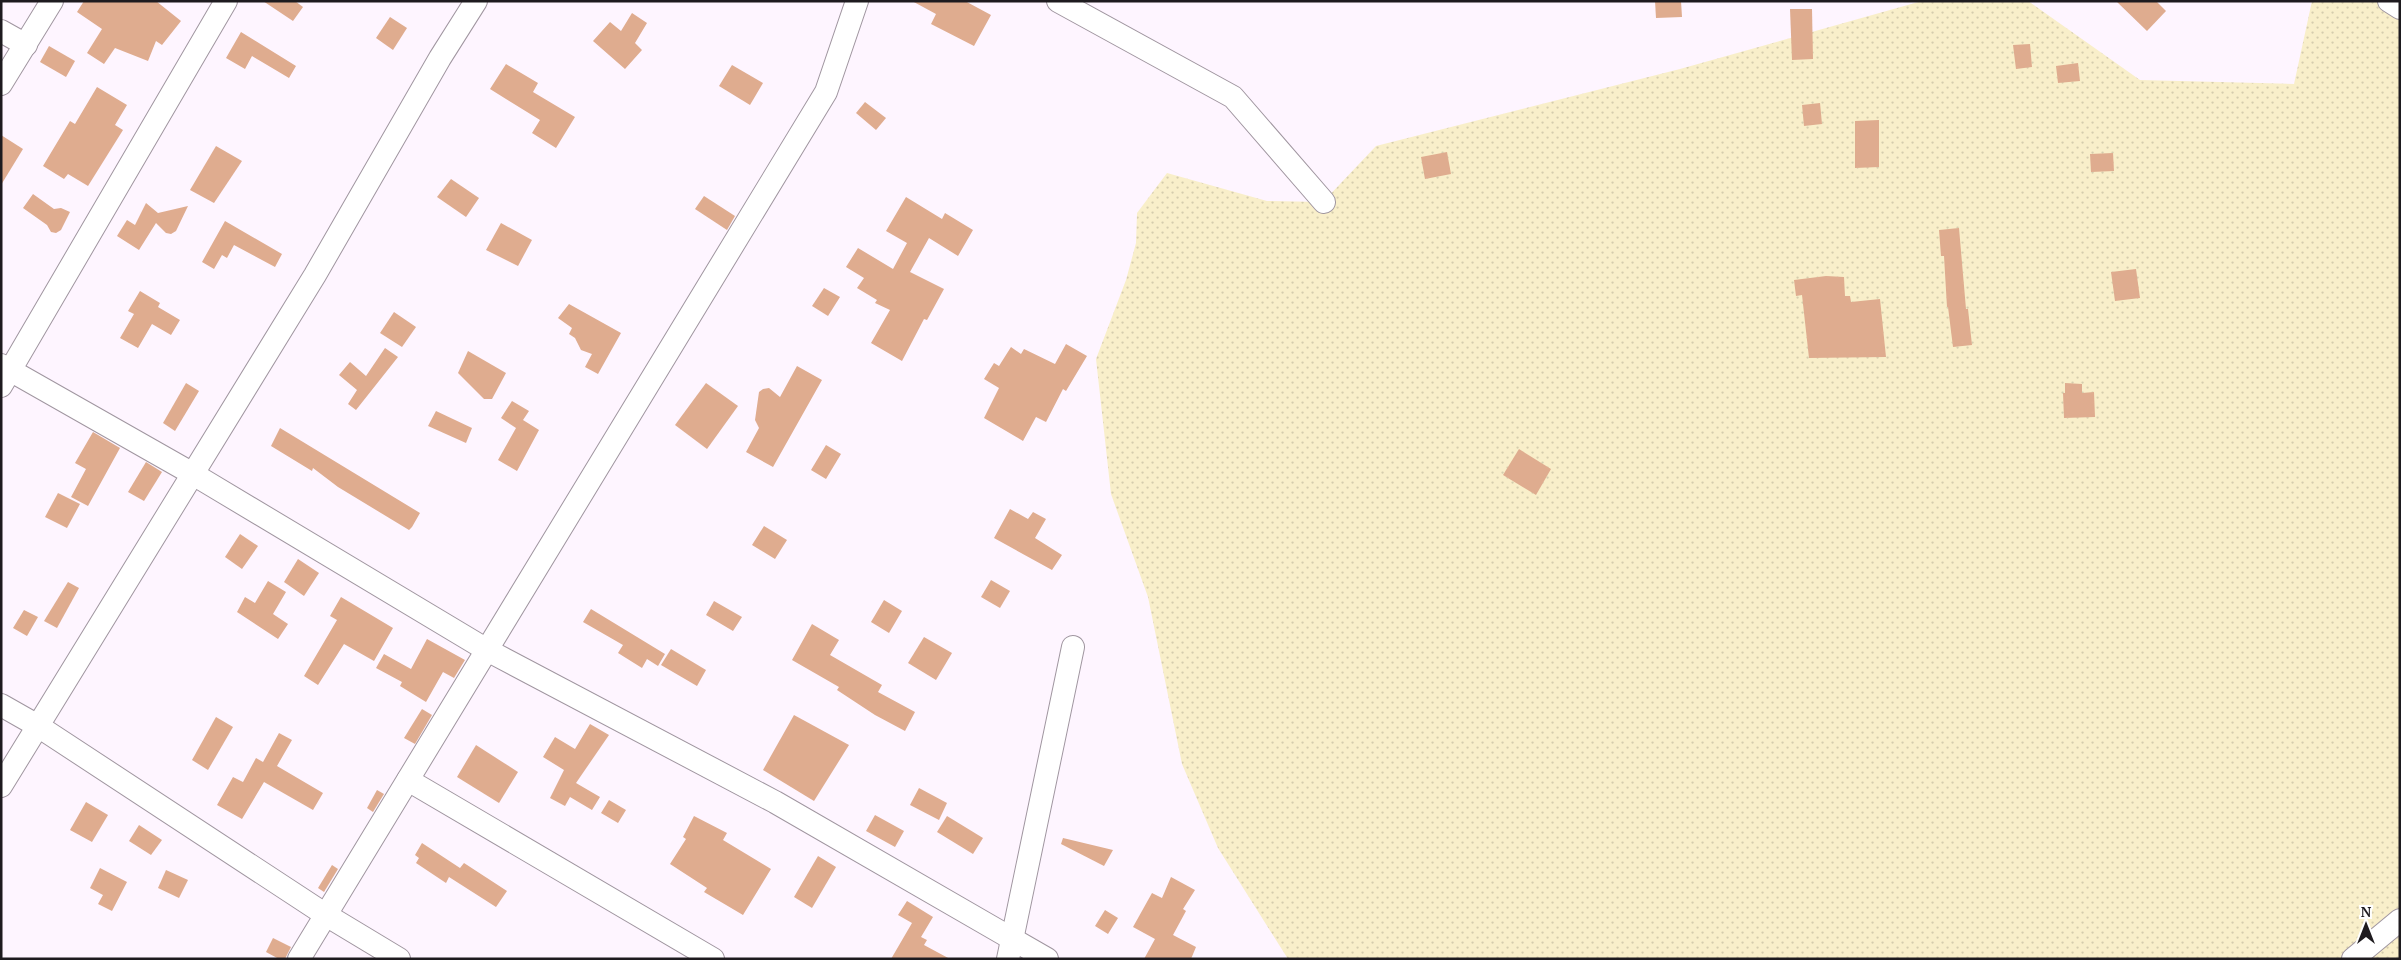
<svg xmlns="http://www.w3.org/2000/svg" width="2401" height="960" viewBox="0 0 2401 960" font-family="'PT Serif',serif">
<defs>
<pattern id="sand-dots" width="8" height="8" patternUnits="userSpaceOnUse" patternTransform="scale(1.25)"><rect width="8" height="8" fill="#f9efca"/><path d="M2 2h.1M6 6h.1" fill="none" stroke="#d5ccad" stroke-width="1.8" stroke-linecap="round"/></pattern>
</defs>
<rect width="100%" height="100%" fill="#fef5ff"/>
<!-- sand -->
<path fill="url(#sand-dots)" d="M1922 1H2028L2140 80 2294 84 2312 1H2400V959H1288L1218 848 1182 764 1148 597 1111 494 1096 359 1126 280 1136 243 1137 213 1167 173 1267 201 1323 202 1376 146 1680 69Z"/>
<!-- building -->
<g fill="#dfac8f">
<path d="M84 1H156L181 21 162 45 156 41 148 61 115 48 104 64 87 53 102 29 77 12Z"/>
<path d="M263 1H295L303 7 293 21Z"/>
<path d="M912 1H965L991 15 974 46 931 24 936 14Z"/>
<path d="M1655 1H1681L1682 17 1656 18Z"/>
<path d="M2116 1H2156L2166 11 2147 31Z"/>
<path d="M1790 9H1812L1813 59 1792 60Z"/>
<path d="M632 13 647 23 635 43 642 50 625 69 593 41 610 22 621 31Z"/>
<path d="M390 17 407 28 393 50 376 38Z"/>
<path d="M241 32 296 66 289 78 252 56 245 69 226 58Z"/>
<path d="M2030 44 2032 67 2016 69 2013 45Z"/>
<path d="M49 46 75 61 66 77 40 62Z"/>
<path d="M2078 63 2080 81 2058 83 2056 66Z"/>
<path d="M506 64 538 83 533 92 575 117 556 148 532 133 540 120 490 89Z"/>
<path d="M732 65 763 83 750 105 719 86Z"/>
<path d="M97 87 127 105 115 125 123 130 88 186 68 174 64 179 43 166 70 121 75 124Z"/>
<path d="M865 102 886 118 876 130 856 113Z"/>
<path d="M1820 103 1822 124 1804 126 1802 105Z"/>
<path d="M1879 120V167L1855 168V121Z"/>
<path d="M1 135 23 149 1 185Z"/>
<path d="M216 146 242 161 214 203 190 190Z"/>
<path d="M1447 152 1451 174 1425 179 1421 157Z"/>
<path d="M2113 153 2114 171 2091 172 2090 154Z"/>
<path d="M451 179 479 198 466 217 437 197Z"/>
<path d="M33 194 54 209 61 208 70 212 61 230 56 233 51 232 47 225 23 208Z"/>
<path d="M704 196 735 216 727 230 695 209Z"/>
<path d="M906 197 942 219 945 213 973 230 958 256 929 238 910 272 944 289 927 320 924 319 902 361 871 343 890 310 875 303 877 300 857 288 864 278 846 267 858 248 893 269 907 243 886 231Z"/>
<path d="M146 203 158 213 188 206 176 231 171 234 166 233 156 223 139 250 117 236 127 220 135 225Z"/>
<path d="M225 221 282 254 275 267 234 245 227 258 222 255 214 269 202 262Z"/>
<path d="M501 223 532 240 518 266 486 250Z"/>
<path d="M1959 228 1966 309H1968L1972 345 1953 347 1948 307H1947L1944 256H1941L1939 230Z"/>
<path d="M2136 269 2140 298 2115 301 2111 272Z"/>
<path d="M1826 276 1844 277 1845 296H1850L1851 302 1880 299 1886 357 1809 358 1802 295 1796 296 1794 280Z"/>
<path d="M824 288 840 297 828 316 812 306Z"/>
<path d="M140 291 160 303 158 307 180 320 171 335 152 324 138 348 120 338 134 314 128 311Z"/>
<path d="M569 304 621 333 598 374 585 367 592 354 581 350 575 338 569 334 572 328 558 318Z"/>
<path d="M394 312 416 327 402 347 380 333Z"/>
<path d="M1066 344 1087 356 1066 391 1063 389 1046 422 1036 417 1023 441 984 418 999 388 984 379 994 363 999 366 1011 347 1021 354 1024 349 1055 364Z"/>
<path d="M385 348 398 357 356 410 348 404 357 390 339 375 350 362 366 376Z"/>
<path d="M468 351 506 373 492 399H484L458 373Z"/>
<path d="M797 366 822 380 773 467 746 452 759 428 755 420 759 392 763 389 769 388 780 397Z"/>
<path d="M186 383 199 391 175 431 163 423Z"/>
<path d="M706 383 738 406 707 449 675 425Z"/>
<path d="M2065 383 2082 384V393L2094 392 2095 417 2064 418 2063 393H2065Z"/>
<path d="M512 401 529 411 523 420 539 430 517 471 498 460 516 428 501 418Z"/>
<path d="M436 411 472 428 466 443 428 426Z"/>
<path d="M280 428 420 513 412 527 409 530 338 487 313 468 312 471 271 446Z"/>
<path d="M93 432 120 448 88 506 71 497 86 469 75 463Z"/>
<path d="M826 445 841 454 826 479 811 470Z"/>
<path d="M1519 449 1551 469 1536 495 1503 475Z"/>
<path d="M146 462 162 472 144 501 128 492Z"/>
<path d="M58 493 80 504 67 528 45 517Z"/>
<path d="M1010 509 1028 519 1033 512 1046 519 1035 538 1062 555 1052 570 994 538Z"/>
<path d="M764 526 787 540 775 559 752 545Z"/>
<path d="M240 534 258 546 242 569 225 557Z"/>
<path d="M298 559 319 573 304 596 284 582Z"/>
<path d="M991 580 1010 591 1000 608 981 597Z"/>
<path d="M268 581 286 592 273 614 288 624 278 639 237 612 245 597 255 603Z"/>
<path d="M68 582 79 588 57 628 44 621Z"/>
<path d="M341 597 393 628 374 661 344 644 318 685 304 676 337 620 330 616Z"/>
<path d="M884 600 902 611 889 633 871 622Z"/>
<path d="M714 601 742 617 733 631 706 615Z"/>
<path d="M591 609 665 654 658 666 647 659 642 668 618 653 623 645 583 622Z"/>
<path d="M24 610 38 617 27 636 13 628Z"/>
<path d="M812 624 839 640 830 655 882 685 878 692 915 712 905 731 875 715 837 690 839 687 792 660Z"/>
<path d="M924 637 952 653 936 680 908 663Z"/>
<path d="M427 639 465 660 454 678 443 672 426 702 400 686 402 682 376 668 384 654 411 669Z"/>
<path d="M671 649 706 670 697 686 661 665Z"/>
<path d="M422 709 432 715 415 744 404 738Z"/>
<path d="M794 715 849 745 814 801 763 770Z"/>
<path d="M216 717 233 727 208 770 192 760Z"/>
<path d="M590 724 609 735 576 783 600 797 592 810 570 797 565 806 550 798 564 770 543 757 555 737 575 749Z"/>
<path d="M279 733 292 740 277 766 323 793 313 810 264 782 242 819 217 805 233 777 243 782 256 758 263 762Z"/>
<path d="M476 745 518 772 499 803 457 777Z"/>
<path d="M919 788 947 803 939 820 910 805Z"/>
<path d="M377 790 384 794 373 812 367 808Z"/>
<path d="M609 800 626 810 618 823 601 813Z"/>
<path d="M86 802 108 815 92 842 70 830Z"/>
<path d="M875 815 904 831 895 847 866 831Z"/>
<path d="M694 816 727 833 723 840 771 869 743 915 704 892 707 888 670 864 686 839 683 837Z"/>
<path d="M947 816 983 838 973 854 937 832Z"/>
<path d="M139 825 162 840 151 855 129 841Z"/>
<path d="M1063 838 1113 850 1104 866 1061 844Z"/>
<path d="M422 843 460 868 464 863 507 891 496 907 449 877 446 883 416 863 419 858 415 855Z"/>
<path d="M818 856 836 867 812 908 794 897Z"/>
<path d="M332 865 338 869 324 892 318 888Z"/>
<path d="M100 868 127 882 112 911 98 904 103 895 90 888Z"/>
<path d="M166 870 188 880 179 898 158 888Z"/>
<path d="M1171 877 1195 890 1183 909 1186 911 1173 935 1196 947 1191 959H1144L1155 939 1133 927 1152 893 1162 898Z"/>
<path d="M907 901 933 917 921 937 927 940 924 945 950 959H891L912 923 898 915Z"/>
<path d="M1105 910 1118 918 1108 934 1095 926Z"/>
<path d="M273 938 291 947 285 959H279L266 952Z"/>
</g>
<g fill="none" stroke-linecap="round" stroke-linejoin="round">
<!-- street casing -->
<g stroke="#a096a0" stroke-width="24">
<g id="street">
<path d="M1058 1 1233 97 1324 202"/>
<path d="M2389 1 2400 8"/>
<path d="M1 31 26 45"/>
<path d="M1 84 52 1"/>
<path d="M1 365 193 474 487 650 775 802 1047 959"/>
<path d="M1 386 226 1"/>
<path d="M1 705 38 726 326 915 399 959"/>
<path d="M408 780 713 959"/>
<path d="M1 786 315 275 440 58 476 1"/>
<path d="M299 959 826 92 857 1"/>
<path d="M1008 959 1073 647"/>
<path d="M2353 959 2400 920"/>
</g>
</g>
<!-- street -->
<use href="#street" stroke="#fff" stroke-width="22"/>
</g>
<!-- border -->
<rect width="2401" height="960" fill="none" stroke="#1e1b1f" stroke-width="5"/>
<!-- north arrow -->
<g transform="translate(2366 925)" stroke="#ffffff" stroke-width="4" paint-order="stroke">
<path d="M0-4L9 19L0 12L-9 19Z" fill="#1e1b1f"/>
<text y="-8" font-size="14" font-weight="bold" text-anchor="middle" fill="#1e1b1f">N</text>
</g>
</svg>
